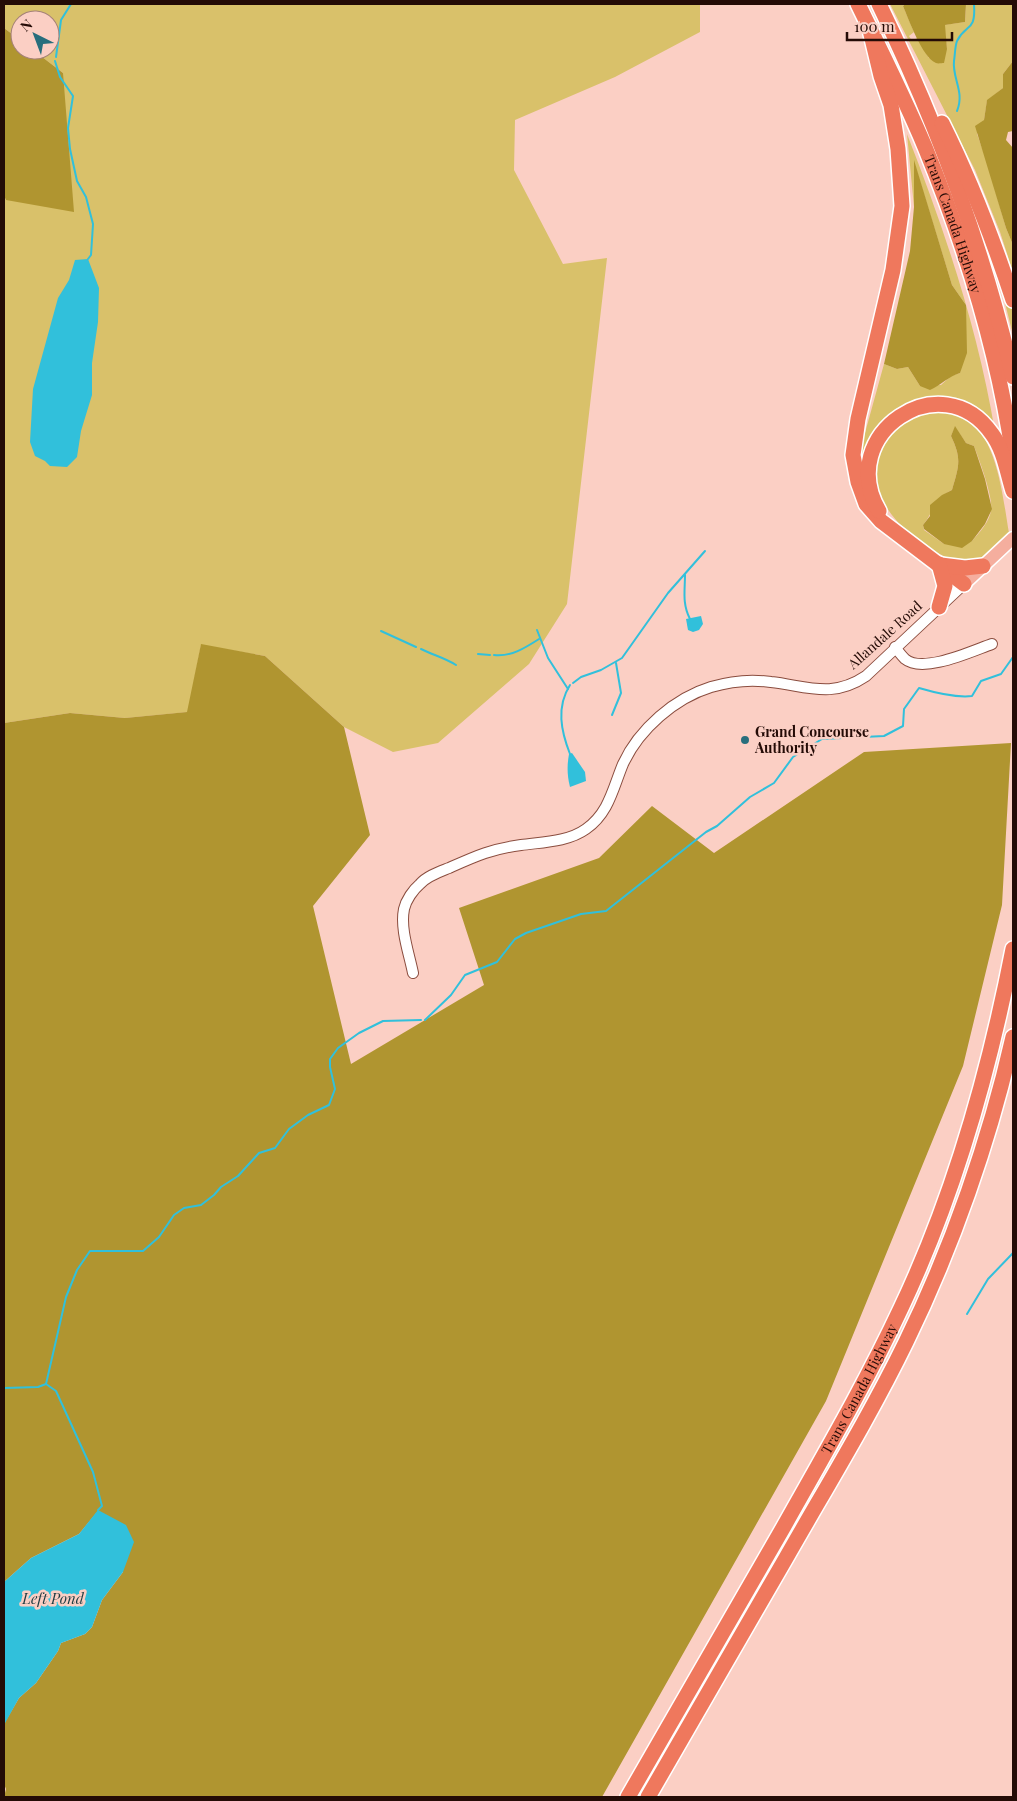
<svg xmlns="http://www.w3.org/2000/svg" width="1017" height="1801" viewBox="0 0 1017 1801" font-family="'Playfair Display',serif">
<rect width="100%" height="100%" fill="#fbcfc4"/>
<!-- green -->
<g fill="#d9c16a" fill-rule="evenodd">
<path d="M4 4H700V32L615 77 515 120 514 170 563 264 607 258 567 604 529 664 438 743 393 752 344 727 265 656 201 645 188 712 125 718 70 713 4 723V196L6 200 63 73 33 50H50V20H20V40L4 28Z"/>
<path d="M890 4H904L903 6 914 32 909 36 912 41 917 38 929 58 947 49 944 25 965 22 966 4H1013V61L1003 74V88L987 101 984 120 977 134 987 162 1006 228 1013 245V272L1000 232 975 170Z"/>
<path d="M907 134C945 231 978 329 995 432 981 421 958 398 940 397 935 397 927 400 922 402 883 412 868 429 860 468V451L884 364 897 369 908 367 920 386 941 385 951 376 960 373 966 305 952 285 914 162V207Z"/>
<path d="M971 197 986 228 1013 312V335L1002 291Z"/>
<path d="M934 411C944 413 956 413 964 418 998 435 1003 500 1009 533 1000 541 990 556 978 561 954 571 911 537 896 520 886 508 877 494 875 479 873 466 878 457 883 446 895 423 909 416 934 411ZM955 427 966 443 974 446C979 459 994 499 991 511 989 522 980 532 972 541L944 544 924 530 923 525C934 511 936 497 952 490 959 466 962 459 951 436Z"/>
</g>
<!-- forest -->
<g fill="#b09530">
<path d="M905 4H966L965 22 945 25 947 49 944 63C942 63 938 64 936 63 922 57 909 20 903 6Z"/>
<path d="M4 28 20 40V50H33L63 73 74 212 6 200 4 196Z"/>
<path d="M1013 61V131L1008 132 1006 140 1013 148V245L1006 228 975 126 984 120 987 100 1003 88V74Z"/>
<path d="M914 160 952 285 966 305 967 353 960 373C949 376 941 385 930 390L920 386 908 367 897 369 884 364 910 251 914 207Z"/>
<path d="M955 426 966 443 974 446 985 479 992 509 985 524 972 541 962 548 944 544 924 529 923 525 930 516V505L942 495 952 490C959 466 962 459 951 436Z"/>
<path d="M201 644 265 656 344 727 370 835 313 906 351 1064 484 985 459 908 599 858 652 806 714 853 864 752 1011 743 1002 905 963 1066 826 1401 602 1797H4L6 1789 4 1784 5 1722 19 1698 36 1683 58 1651 61 1643 85 1634 92 1627 102 1600 123 1572 98 1511 79 1534 31 1558 4 1582V723L70 713 125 718 187 712Z"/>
</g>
<!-- water -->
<g fill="#31c0db">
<path d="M88 259 99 288 98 322 92 363V395L81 431 77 457 67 467 50 466 45 461 35 456 30 442 33 389 58 298 69 280 75 260Z"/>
<path d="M701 616 703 624 699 630 693 632 688 630 686 619Z"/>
<path d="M572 753 585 772 586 781 570 787C567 776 567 765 569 754Z"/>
<path d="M98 1510 126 1525 134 1542 123 1572 102 1600 92 1627 85 1634 61 1643 58 1651 36 1683 19 1698 4 1725V1582L31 1558 79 1534Z"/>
</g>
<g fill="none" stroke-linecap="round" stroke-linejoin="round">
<!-- stream -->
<g stroke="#31c0db" stroke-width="2">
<path d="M56 57 61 20 71 4"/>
<path d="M55 61 60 77 73 96 68 128 70 149 77 181 86 197 93 224 91 255 88 259"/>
<path d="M957 111C965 92 952 78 954 61 955 55 955 46 957 41 966 23 976 33 974 4"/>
<path d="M685 575C685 590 682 604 690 619"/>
<path d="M537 630 548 658 568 689"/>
<path d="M381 631 416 647"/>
<path d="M421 649C433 655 445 658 456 665"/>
<path d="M478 654 490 655"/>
<path d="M494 655C511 657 525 648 539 639"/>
<path d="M573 683 581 677 601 670 622 658 668 593 705 551"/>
<path d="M612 715 621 693 616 663"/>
<path d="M570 754C561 731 556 707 570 685"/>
<path d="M425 1020 451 995 465 975 497 962 515 939 526 933 581 914 606 911 706 832 717 826 750 797 774 783 793 757 822 739 884 736 903 726 904 709 919 688C936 693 955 698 972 696L981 681 1001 674 1013 657"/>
<path d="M967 1314 988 1279 1013 1253"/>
<path d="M46 1384 66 1297 77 1270 90 1251H143L159 1237 174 1215 184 1208 201 1205 214 1195 221 1187 238 1176 259 1153 275 1148 289 1129 308 1115 329 1105 335 1089 330 1067V1059L338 1048 359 1033 383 1021 421 1020"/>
<path d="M46 1384 56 1391 93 1472 102 1506 98 1510"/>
<path d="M4 1388 38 1387 46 1384"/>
</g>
<!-- minor casing -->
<g stroke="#8a4c3e" stroke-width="12">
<g id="minor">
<path d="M895 647C898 651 902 656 905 659 923 674 972 651 992 644"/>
<path d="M413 973C409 953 400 929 404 909 406 900 413 890 420 884 427 876 439 872 449 868 476 856 491 849 521 845 542 842 568 842 586 829 609 813 613 788 623 764 639 729 675 698 711 687 731 681 751 679 771 682 807 686 832 699 866 676L964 584"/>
</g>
</g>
<!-- major casing -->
<g stroke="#fff" stroke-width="15">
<path id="major" d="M964 584 1013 538"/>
</g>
<!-- highway casing -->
<g stroke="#fff" stroke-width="18">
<g id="highway">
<path id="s1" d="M858 4C881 51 905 99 925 147 965 245 998 352 1013 456"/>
<path d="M879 4C937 123 983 248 1013 377"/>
<path d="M870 30 881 76 891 105 898 149 902 206 893 270 858 419 853 455 858 482 866 504 881 521 964 584"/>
<path d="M942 123C971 181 993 239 1013 300"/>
<path d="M879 511C834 434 942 362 992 434 1004 450 1007 472 1013 491"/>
<path d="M941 565 965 568 983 566"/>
<path d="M939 607 945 586 939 564"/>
<path id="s2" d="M628 1797C680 1707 731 1617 783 1528 824 1455 866 1383 901 1308 955 1194 989 1072 1013 949"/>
<path d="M648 1797C694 1717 740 1637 786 1558 827 1486 870 1416 906 1342 952 1248 990 1139 1013 1037"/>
</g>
</g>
<!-- minor -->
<use href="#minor" stroke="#fff" stroke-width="10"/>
<!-- major -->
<use href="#major" stroke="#f5ae9e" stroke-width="12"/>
<!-- highway -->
<use href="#highway" stroke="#ef785d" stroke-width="15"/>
</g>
<!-- markers -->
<circle fill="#286e7c" stroke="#fbcfc4" stroke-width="2" cx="745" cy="740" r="5"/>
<g text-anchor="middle" stroke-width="5" stroke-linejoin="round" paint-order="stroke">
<!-- street labels -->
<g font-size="14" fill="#240b06" stroke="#fbcfc4">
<text dy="5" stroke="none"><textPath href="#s1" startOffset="240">Trans Canada Highway</textPath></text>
<text transform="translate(885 635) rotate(-42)" y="5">Allandale Road</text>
<text dy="5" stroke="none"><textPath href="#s2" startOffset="469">Trans Canada Highway</textPath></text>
</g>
<!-- poi labels -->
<g font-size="14" font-weight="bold" fill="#240b06" stroke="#fbcfc4" text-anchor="start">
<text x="755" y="737">Grand Concourse<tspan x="755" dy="16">Authority</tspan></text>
</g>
<!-- water labels -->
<g font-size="15" font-style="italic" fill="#1f3b42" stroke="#fbcfc4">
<text x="53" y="1604">Left Pond</text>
</g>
</g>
<!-- border -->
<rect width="1017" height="1801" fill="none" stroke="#240b06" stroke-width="10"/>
<!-- north arrow -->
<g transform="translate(35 35) rotate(318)"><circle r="24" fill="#fbcfc4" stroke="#a58178"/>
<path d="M0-4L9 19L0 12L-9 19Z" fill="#286e7c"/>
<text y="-8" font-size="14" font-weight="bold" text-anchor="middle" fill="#240b06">N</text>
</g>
<!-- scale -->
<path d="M847 32v8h105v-8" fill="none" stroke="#240b06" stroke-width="2.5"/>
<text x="854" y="32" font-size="15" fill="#240b06" stroke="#fbcfc4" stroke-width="4" paint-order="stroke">100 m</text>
</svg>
